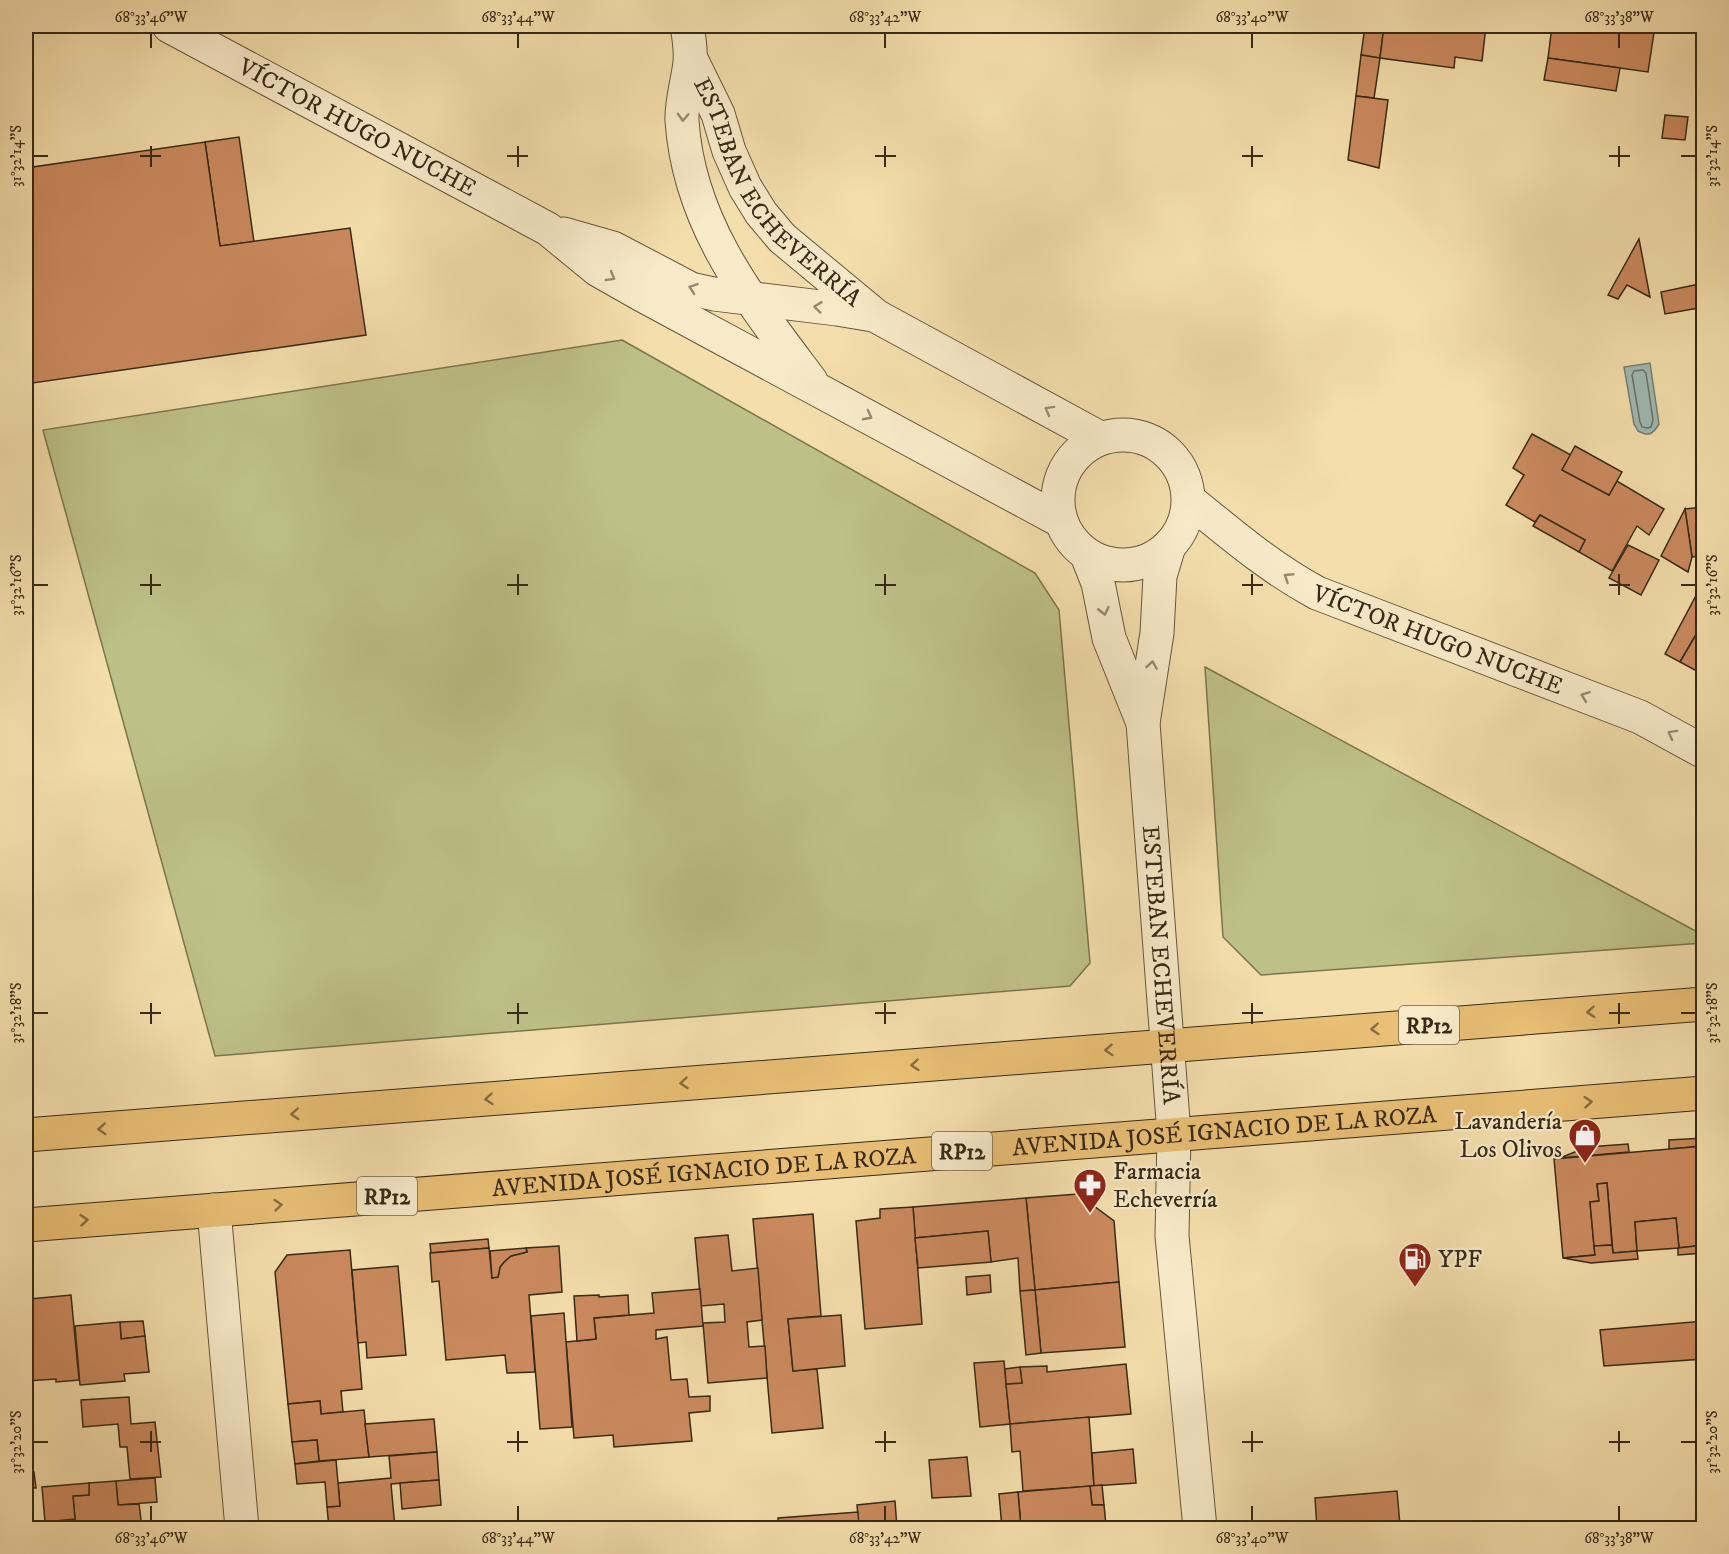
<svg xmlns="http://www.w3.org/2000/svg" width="1729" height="1554" viewBox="0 0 1729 1554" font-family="'IM FELL DW Pica',serif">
<rect width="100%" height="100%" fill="#f4dfac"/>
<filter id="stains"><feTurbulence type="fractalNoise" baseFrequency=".00333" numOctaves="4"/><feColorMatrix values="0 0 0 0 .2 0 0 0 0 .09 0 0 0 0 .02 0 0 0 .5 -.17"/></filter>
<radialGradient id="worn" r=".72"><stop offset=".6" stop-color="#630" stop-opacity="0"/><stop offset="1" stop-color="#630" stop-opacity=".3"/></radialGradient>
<!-- green -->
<g fill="#bdc188" stroke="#7a7550" stroke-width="1.5">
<path d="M622 340 1035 573 1059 610 1090 963 1070 986 215 1056 43 430Z"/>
<path d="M1205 667 1703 935V943L1261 975 1223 937Z"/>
</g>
<!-- water -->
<path fill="#a0bab4" stroke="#768075" stroke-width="1.5" d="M1650 363 1659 424C1653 434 1649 437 1638 431L1634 424 1624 367Z"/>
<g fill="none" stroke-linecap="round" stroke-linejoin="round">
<!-- shore -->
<path stroke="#6b7266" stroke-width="1.5" d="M1643 370 1646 373 1653 420 1651 427 1648 428 1642 427 1640 422 1632 375 1634 371Z"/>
</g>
<!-- building -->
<g fill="#cb8a5e" stroke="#362917" stroke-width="1.5">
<path d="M1365 26H1384L1380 58 1361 55Z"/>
<path d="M1384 26H1486L1482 61 1455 57 1454 68 1380 58Z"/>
<path d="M1552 26H1655L1648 72 1548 58Z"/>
<path d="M1361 55 1380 58 1374 98 1356 96Z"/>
<path d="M1548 58 1620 68 1616 91 1544 80Z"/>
<path d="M1356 96 1388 100 1379 168 1348 160Z"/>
<path d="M1665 115 1688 117 1685 140 1662 138Z"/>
<path d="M239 137 254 242 220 246 205 142Z"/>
<path d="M205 142 220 246 350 228 366 335 26 384V168Z"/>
<path d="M1639 239 1650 297 1627 285 1618 299 1608 295Z"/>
<path d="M1704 283V307L1665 314 1661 292Z"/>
<path d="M1532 434 1571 455 1562 470 1609 495 1617 481 1664 509 1649 535 1637 526 1612 571 1579 552 1585 540 1540 515 1535 522 1506 505 1524 475 1513 468Z"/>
<path d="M1575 446 1622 472 1609 495 1562 470Z"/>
<path d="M1704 507V556L1692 557 1685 509Z"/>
<path d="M1685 509 1692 557 1688 572 1661 556Z"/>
<path d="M1540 515 1585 540 1579 552 1533 526Z"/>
<path d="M1628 545 1659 560 1641 595 1609 578Z"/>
<path d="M1699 590 1704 592V621L1680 662 1665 654Z"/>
<path d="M1704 621V675L1680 662Z"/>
<path d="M1704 1138V1146L1669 1149V1140Z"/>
<path d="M1628 1144 1629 1152 1560 1158 1587 1147Z"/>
<path d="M1704 1146V1245L1679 1248 1676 1218 1635 1222 1637 1251 1613 1253 1607 1183 1597 1184 1599 1201 1590 1202 1595 1255 1563 1258 1554 1159Z"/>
<path d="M1607 1183 1612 1245 1594 1246 1590 1202 1599 1201 1597 1184Z"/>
<path d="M1078 1194 1114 1221 1119 1282 1035 1290 1026 1198Z"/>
<path d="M1026 1198 1035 1290 1020 1291 1018 1258 991 1262 988 1231 915 1238 913 1207Z"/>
<path d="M913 1207 922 1324 865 1329 856 1221 880 1218V1209Z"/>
<path d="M813 1214 821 1316 788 1319 793 1371 817 1369 823 1428 772 1433 753 1219Z"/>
<path d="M1676 1218 1679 1248 1637 1251 1635 1222Z"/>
<path d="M988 1231 991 1262 918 1268 915 1238Z"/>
<path d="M728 1235 732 1271 758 1268 762 1320 747 1322 749 1347 765 1346 767 1378 708 1383 703 1323 725 1322 724 1304 701 1306 695 1238Z"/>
<path d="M488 1239 489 1248 431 1253 430 1244Z"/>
<path d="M1612 1245 1613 1253 1637 1251 1638 1259 1591 1263 1563 1258 1595 1255 1594 1246Z"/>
<path d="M1704 1245V1253L1678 1255V1248Z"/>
<path d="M559 1246 562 1292 529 1295 535 1372 507 1373 505 1355 446 1360 439 1281 432 1282 430 1253 489 1248 492 1278 498 1277 500 1267 504 1262 511 1256 527 1252 526 1248Z"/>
<path d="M526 1248 527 1252 511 1256 504 1262 500 1267 498 1277 492 1278 490 1251Z"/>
<path d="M350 1250 362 1389 341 1391 343 1412 321 1414 320 1401 288 1404 275 1272 287 1255Z"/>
<path d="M398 1266 406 1355 367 1358 366 1342 358 1343 352 1270Z"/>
<path d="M990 1275 991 1292 967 1295 966 1277Z"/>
<path d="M1119 1282 1125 1347 1041 1353 1035 1290Z"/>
<path d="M700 1289 703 1326 656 1330V1339L667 1337 671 1380 687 1379 689 1397 710 1396V1411L689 1413 692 1441 614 1447 613 1435 574 1438 566 1342 596 1339 594 1318 654 1313 652 1293Z"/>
<path d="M1035 1290 1041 1353 1026 1355 1020 1291Z"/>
<path d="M71 1295 79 1380 56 1382V1379L26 1381V1314L32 1313 30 1299Z"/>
<path d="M599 1295V1297L628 1295 629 1315 594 1318 596 1339 577 1341 574 1296Z"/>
<path d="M30 1299 32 1313 26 1314V1300Z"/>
<path d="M564 1313 572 1427 540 1429 531 1316Z"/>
<path d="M841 1315 845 1366 793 1371 788 1319Z"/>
<path d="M143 1321 145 1336 121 1339 120 1322Z"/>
<path d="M1704 1321V1359L1604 1366 1600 1330Z"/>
<path d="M120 1322 121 1339 145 1336 149 1372 124 1374 125 1381 80 1385 75 1326Z"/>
<path d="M1004 1361 1010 1424 980 1427 974 1363Z"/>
<path d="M1126 1364 1131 1414 1010 1424 1006 1384 1022 1383 1020 1367 1047 1366V1372Z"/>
<path d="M1020 1367 1022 1383 1006 1384 1005 1369Z"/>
<path d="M129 1397 131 1424 155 1422 161 1477 130 1479 127 1447H120L118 1424 83 1427 81 1400Z"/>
<path d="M320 1401 321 1414 364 1410 369 1457 319 1461 317 1440 292 1442 288 1404Z"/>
<path d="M1089 1417 1094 1486 1023 1491 1020 1451 1012 1452 1010 1424Z"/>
<path d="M434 1419 437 1452 369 1457 365 1424Z"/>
<path d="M317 1440 319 1461 295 1464 292 1442Z"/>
<path d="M1133 1449 1136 1483 1094 1486 1092 1453Z"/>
<path d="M437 1452 439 1480 391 1484 395 1528H329L327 1507 340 1506 338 1483 391 1478 389 1456Z"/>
<path d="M967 1457 971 1496 932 1498 929 1460Z"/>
<path d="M336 1460 340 1506 327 1507 325 1482 297 1484 295 1464Z"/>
<path d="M34 1472 36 1488H26V1473Z"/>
<path d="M155 1478 157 1502 118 1505 116 1481Z"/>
<path d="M439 1480 441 1505 402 1509 400 1483Z"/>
<path d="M116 1481 118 1505 139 1504 142 1528H52L51 1521 75 1519 73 1496 89 1495V1483Z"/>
<path d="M89 1483V1495L73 1496 75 1519 45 1522 42 1487Z"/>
<path d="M1102 1485 1104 1505H1092L1090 1486Z"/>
<path d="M1090 1486 1092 1505H1104L1106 1525 1093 1526V1528H1021L1018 1492Z"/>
<path d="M1397 1491 1400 1525 1354 1528H1317L1315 1498Z"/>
<path d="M1018 1492 1021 1528H1002L999 1494Z"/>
<path d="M895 1501 897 1528H859L857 1505Z"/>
<path d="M858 1512 859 1528H779L778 1518Z"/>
<path d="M1139 1522 1140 1528H1093V1526Z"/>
<path d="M1400 1525V1528H1354Z"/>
</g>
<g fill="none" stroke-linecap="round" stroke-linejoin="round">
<!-- minor casing -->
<g stroke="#66563c" stroke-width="35">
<g id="minor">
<path id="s1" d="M169 26 548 229 598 270 642 295 1061 521"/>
<path d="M687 26C689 37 691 50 690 62 688 81 681 102 682 121 689 225 751 301 811 381"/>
<path id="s2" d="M691 59 718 114 729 151 745 187 761 213 782 238 876 316 1100 438"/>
<path d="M564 234 613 248 691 289 714 294 837 309 873 315"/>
<circle cx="1123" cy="500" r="65"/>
<path id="s3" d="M1189 500C1231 534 1269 567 1317 593L1640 717 1704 752"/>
<path id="s4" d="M1169 546 1160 576 1157 633 1143 723 1174 1134 1172 1236 1200 1528"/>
<path d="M1087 555 1098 583 1109 638 1143 723"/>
<path d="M214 1210 242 1528"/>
</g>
</g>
<!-- major casing -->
<g stroke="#362917" stroke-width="35">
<g id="major">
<path d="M26 1135 1704 1004"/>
<path id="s5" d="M26 1225 1704 1093"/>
</g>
</g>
<!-- minor -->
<use href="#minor" stroke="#f8eac9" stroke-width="33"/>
<!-- major -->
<use href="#major" stroke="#eac076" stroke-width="33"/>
</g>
<!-- one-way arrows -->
<defs><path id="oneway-chevron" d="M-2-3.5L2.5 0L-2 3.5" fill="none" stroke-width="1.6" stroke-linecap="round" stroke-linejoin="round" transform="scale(1.5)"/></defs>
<g stroke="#978a70">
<use href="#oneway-chevron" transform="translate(683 117) rotate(92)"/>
<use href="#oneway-chevron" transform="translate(611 277) rotate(30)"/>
<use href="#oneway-chevron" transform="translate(693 288) rotate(-161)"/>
<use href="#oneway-chevron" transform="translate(818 307) rotate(-173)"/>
<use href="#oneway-chevron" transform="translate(1049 410) rotate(-151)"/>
<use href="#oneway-chevron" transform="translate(868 416) rotate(28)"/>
<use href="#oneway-chevron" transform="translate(1288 577) rotate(-147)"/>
<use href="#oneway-chevron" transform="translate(1104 611) rotate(77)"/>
<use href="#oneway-chevron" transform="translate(1152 665) rotate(-81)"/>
<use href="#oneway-chevron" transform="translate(1585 696) rotate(-159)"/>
<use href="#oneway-chevron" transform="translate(1672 734) rotate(-151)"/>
</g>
<g stroke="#876d42">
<use href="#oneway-chevron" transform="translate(1591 1012) rotate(176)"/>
<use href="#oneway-chevron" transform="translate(1375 1029) rotate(176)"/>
<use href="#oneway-chevron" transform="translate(1109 1050) rotate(176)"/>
<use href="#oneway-chevron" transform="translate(915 1065) rotate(175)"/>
<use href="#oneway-chevron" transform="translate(684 1083) rotate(175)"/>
<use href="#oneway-chevron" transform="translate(489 1099) rotate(175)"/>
<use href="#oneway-chevron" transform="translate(1588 1102) rotate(-5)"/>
<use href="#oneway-chevron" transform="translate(295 1114) rotate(176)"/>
<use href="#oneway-chevron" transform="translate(102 1129) rotate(176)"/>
<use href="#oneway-chevron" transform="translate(278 1205) rotate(-5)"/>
<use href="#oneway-chevron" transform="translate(84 1220) rotate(-5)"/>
</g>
<!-- ticks -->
<path fill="none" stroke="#362917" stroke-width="2" d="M151 33V48M518 33V48M885 33V48M1252 33V48M1619 33V48M151 146V167M518 146V167M885 146V167M1252 146V167M1619 146V167M33 156H48M140 156H161M507 156H528M875 156H896M1242 156H1263M1609 156H1630M1681 156H1696M151 574V595M518 574V595M885 574V595M1252 574V595M1619 574V595M33 585H48M140 585H161M507 585H528M875 585H896M1242 585H1263M1609 585H1630M1681 585H1696M151 1003V1024M518 1003V1024M885 1003V1024M1252 1003V1024M1619 1003V1024M33 1013H48M140 1013H161M507 1013H528M875 1013H896M1242 1013H1263M1609 1013H1630M1681 1013H1696M151 1431V1452M518 1431V1452M885 1431V1452M1252 1431V1452M1619 1431V1452M33 1442H48M140 1442H161M507 1442H528M875 1442H896M1242 1442H1263M1609 1442H1630M1681 1442H1696M151 1506V1521M518 1506V1521M885 1506V1521M1252 1506V1521M1619 1506V1521"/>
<!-- icons -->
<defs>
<g id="shop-pin" transform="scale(1.725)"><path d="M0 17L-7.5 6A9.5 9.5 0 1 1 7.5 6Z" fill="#8f2418" stroke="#f8eac9"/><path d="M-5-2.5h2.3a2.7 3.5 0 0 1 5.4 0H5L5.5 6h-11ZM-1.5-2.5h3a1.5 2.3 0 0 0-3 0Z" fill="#fff"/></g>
<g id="pharmacy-pin" transform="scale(1.725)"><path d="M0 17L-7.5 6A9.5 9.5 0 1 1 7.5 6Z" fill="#8f2418" stroke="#f8eac9"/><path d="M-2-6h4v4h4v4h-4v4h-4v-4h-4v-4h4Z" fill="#fff"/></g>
<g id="fuel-pin" transform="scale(1.725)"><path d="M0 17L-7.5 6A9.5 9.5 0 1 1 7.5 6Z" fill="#8f2418" stroke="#f8eac9"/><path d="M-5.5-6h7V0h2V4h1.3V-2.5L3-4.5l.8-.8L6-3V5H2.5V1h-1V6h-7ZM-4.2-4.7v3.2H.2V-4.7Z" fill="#fff"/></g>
</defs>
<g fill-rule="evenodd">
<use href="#shop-pin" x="1585" y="1135"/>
<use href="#pharmacy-pin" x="1090" y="1185"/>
<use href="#fuel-pin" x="1415" y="1259"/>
</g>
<g text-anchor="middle" stroke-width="4.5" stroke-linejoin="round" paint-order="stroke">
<!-- shield labels -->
<g fill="#f8eac9" stroke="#70634c" stroke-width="1.5">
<rect x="1399" y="1006" width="60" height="38" rx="4.5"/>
<rect x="932" y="1132" width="60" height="38" rx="4.5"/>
<rect x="357" y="1177" width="60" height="38" rx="4.5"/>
</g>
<g font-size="22" font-weight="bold" fill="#362917">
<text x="1429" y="1033">RP12</text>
<text x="962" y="1159">RP12</text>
<text x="387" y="1204">RP12</text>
</g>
<!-- street labels -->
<g font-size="24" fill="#362917" stroke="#f8eac9">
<text dy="8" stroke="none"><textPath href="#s1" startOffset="214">VÍCTOR HUGO NUCHE</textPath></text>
<text dy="8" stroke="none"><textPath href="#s2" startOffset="162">ESTEBAN ECHEVERRÍA</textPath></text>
<text dy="8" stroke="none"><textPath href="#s3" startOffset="288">VÍCTOR HUGO NUCHE</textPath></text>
<text dy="8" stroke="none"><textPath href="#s4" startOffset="422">ESTEBAN ECHEVERRÍA</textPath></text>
<text dy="8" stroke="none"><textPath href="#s5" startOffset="1202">AVENIDA JOSÉ IGNACIO DE LA ROZA</textPath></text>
<text dy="8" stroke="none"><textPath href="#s5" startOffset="680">AVENIDA JOSÉ IGNACIO DE LA ROZA</textPath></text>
</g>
<!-- poi labels -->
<g font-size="24" fill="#362917" stroke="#f8eac9" text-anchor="start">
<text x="1562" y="1129" text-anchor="end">Lavandería<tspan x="1562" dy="28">Los Olivos</tspan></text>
<text x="1113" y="1179">Farmacia<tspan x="1113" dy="28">Echeverría</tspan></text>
<text x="1438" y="1267">YPF</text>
</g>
</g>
<!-- margin -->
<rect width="1729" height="1554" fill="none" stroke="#f4dfac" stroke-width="66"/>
<rect x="33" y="33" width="1663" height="1488" fill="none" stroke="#362917" stroke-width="2"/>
<g font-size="15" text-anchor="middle" fill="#362917">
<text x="151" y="22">68°33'46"W</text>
<text x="518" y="22">68°33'44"W</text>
<text x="885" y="22">68°33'42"W</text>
<text x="1252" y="22">68°33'40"W</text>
<text x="1619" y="22">68°33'38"W</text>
<text transform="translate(16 156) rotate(-90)" y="5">31°32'14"S</text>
<text transform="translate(1712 156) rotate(-90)" y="5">31°32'14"S</text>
<text transform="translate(16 585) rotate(-90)" y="5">31°32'16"S</text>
<text transform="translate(1712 585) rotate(-90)" y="5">31°32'16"S</text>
<text transform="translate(16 1013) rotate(-90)" y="5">31°32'18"S</text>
<text transform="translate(1712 1013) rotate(-90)" y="5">31°32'18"S</text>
<text transform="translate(16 1442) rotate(-90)" y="5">31°32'20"S</text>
<text transform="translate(1712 1442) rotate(-90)" y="5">31°32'20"S</text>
<text x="151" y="1543">68°33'46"W</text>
<text x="518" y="1543">68°33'44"W</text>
<text x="885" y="1543">68°33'42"W</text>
<text x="1252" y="1543">68°33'40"W</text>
<text x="1619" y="1543">68°33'38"W</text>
</g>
<rect width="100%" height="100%" filter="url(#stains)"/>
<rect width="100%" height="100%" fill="url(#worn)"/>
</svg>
